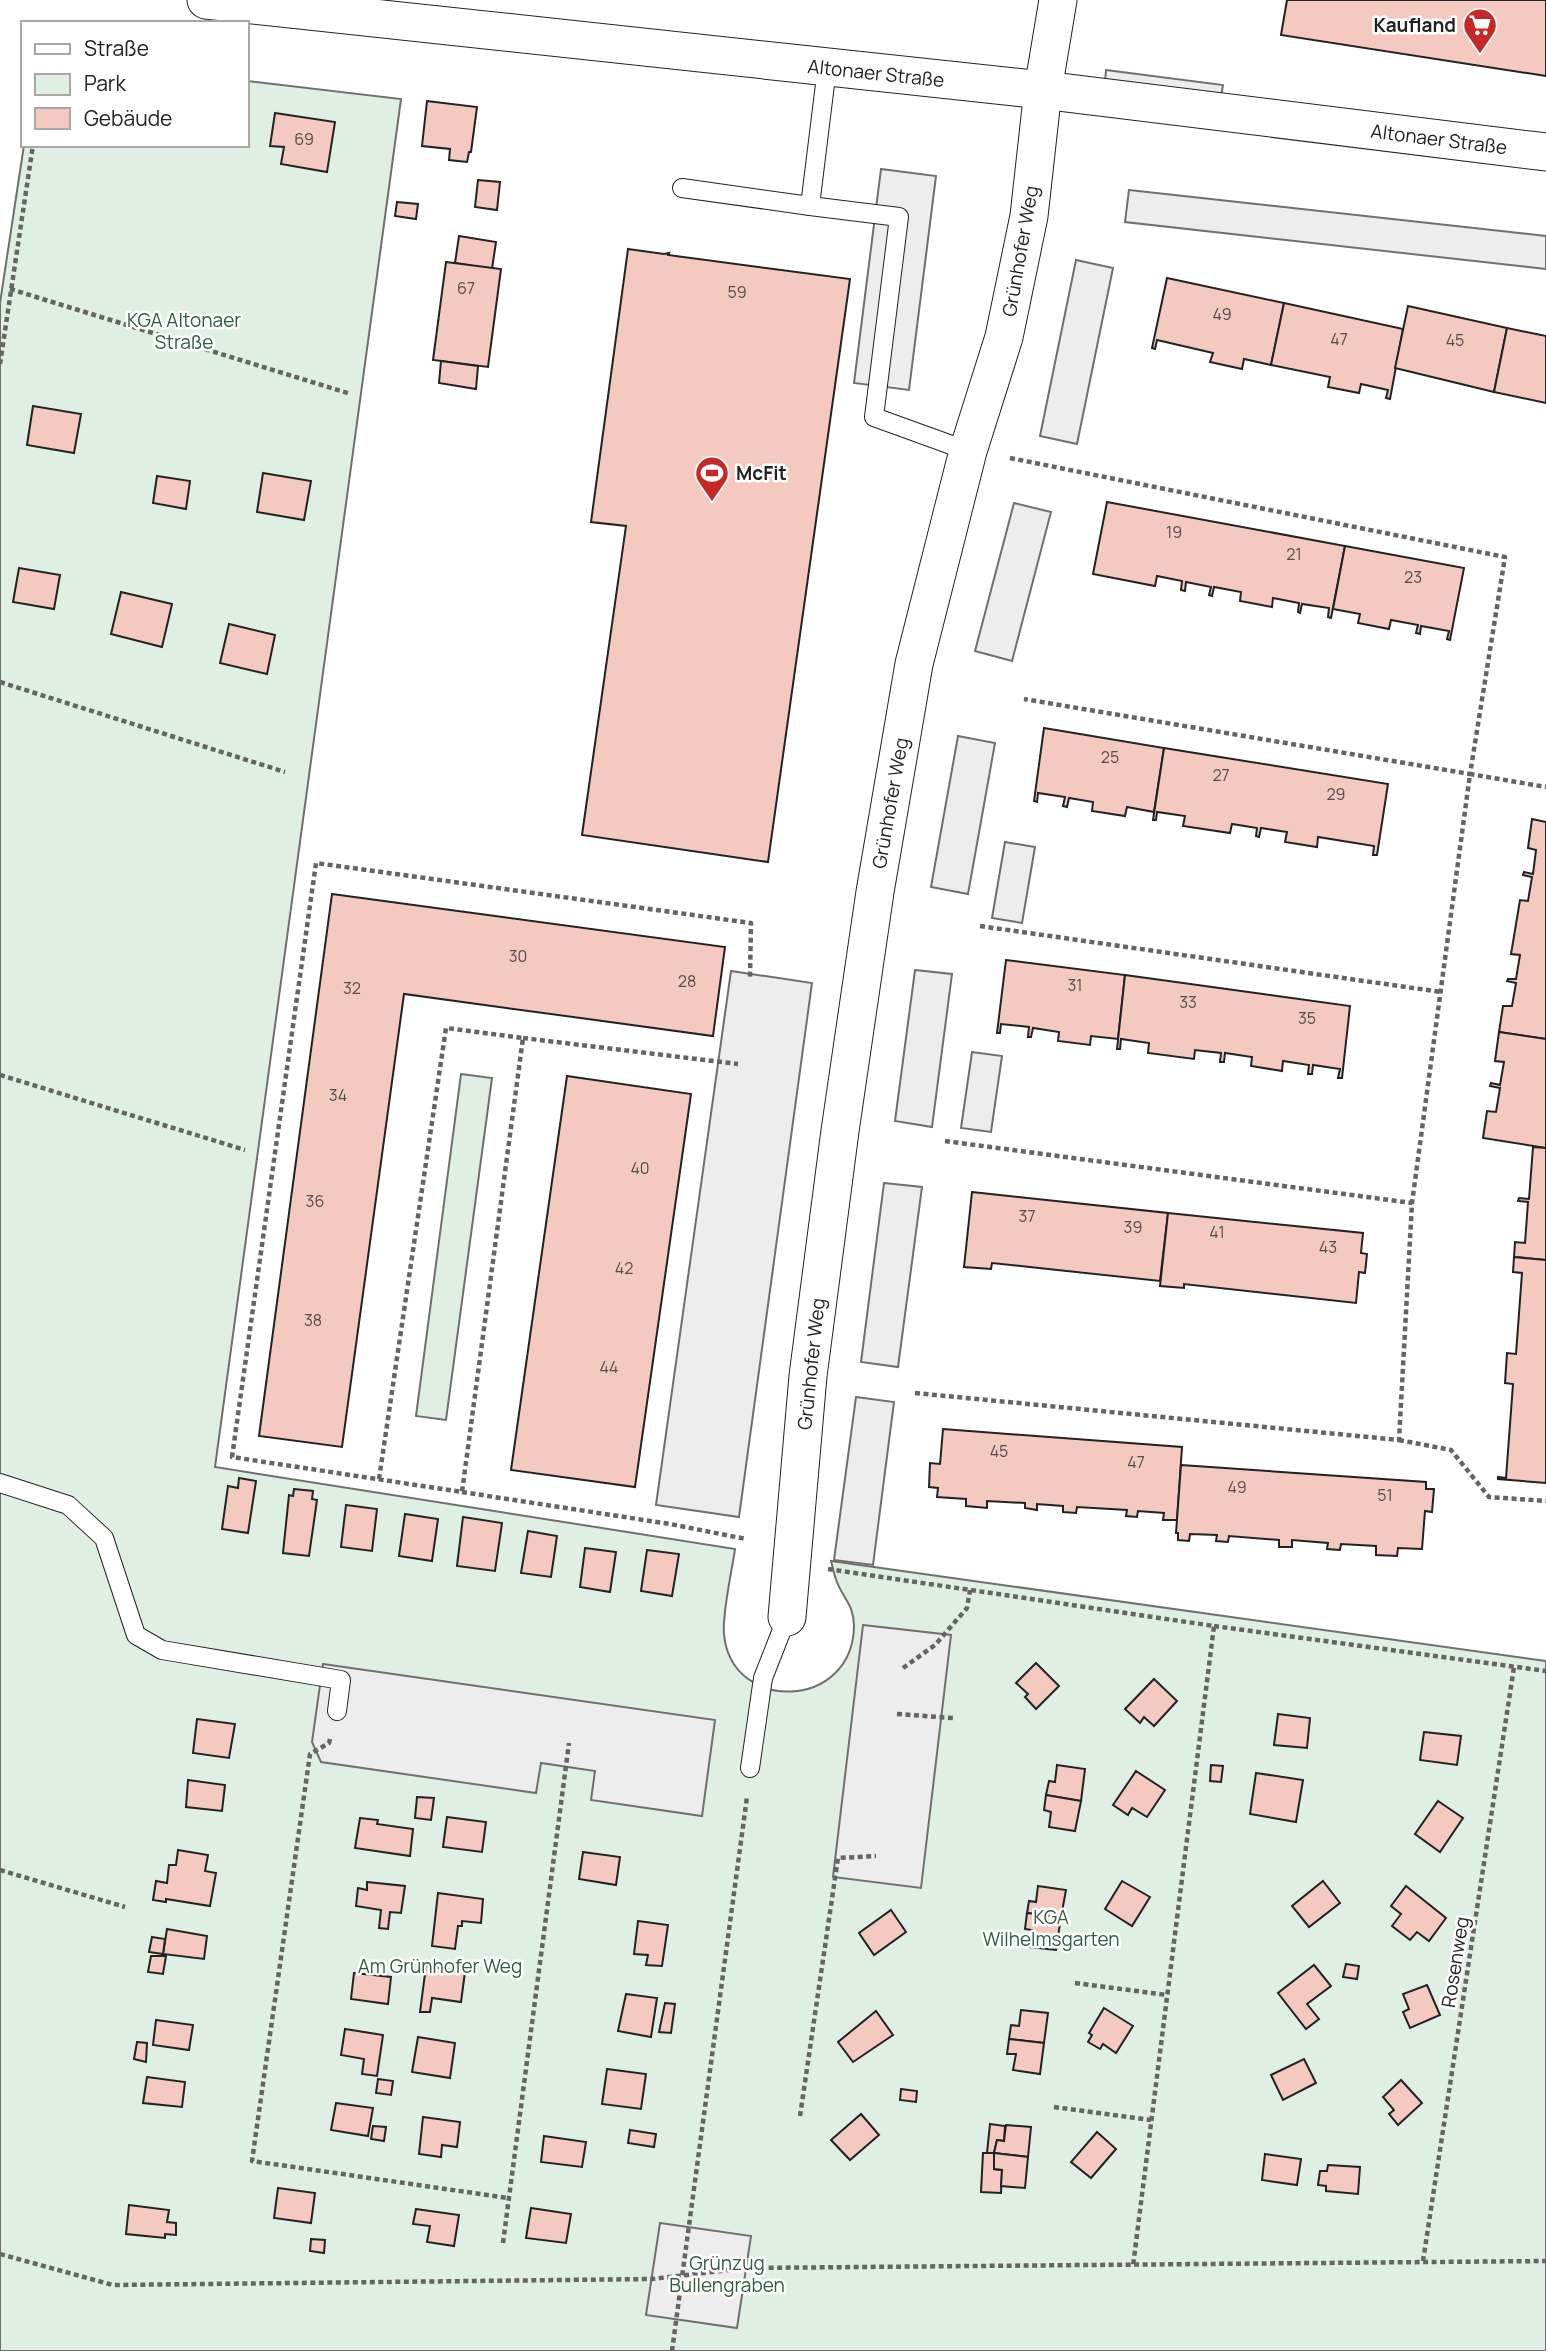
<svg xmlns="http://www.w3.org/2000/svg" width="1546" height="2351" viewBox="0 0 1546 2351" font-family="Manrope,sans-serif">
<rect width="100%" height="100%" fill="#fff"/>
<!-- green -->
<g fill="#e0efe3" stroke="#6f6f6f" stroke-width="2">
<path d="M247 81 401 99 215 1467 735 1549C732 1571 722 1613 724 1634 731 1714 853 1710 854 1626 854 1605 843 1598 837 1582 834 1575 833 1568 831 1561L1546 1661V2351H0V303L24 145H247Z"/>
<path d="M461 1074 492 1078 446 1420 416 1416Z"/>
</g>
<!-- parking -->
<g fill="#ededed" stroke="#6f6f6f" stroke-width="2">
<path d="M1106 70 1223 85 1221 97 1105 82Z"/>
<path d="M881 169 936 176 909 390 854 383Z"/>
<path d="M1129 190 1546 236V269L1125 222Z"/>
<path d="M1076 260 1113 268 1077 444 1040 436Z"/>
<path d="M1014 503 1051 512 1012 661 975 651Z"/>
<path d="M958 736 995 743 968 894 931 887Z"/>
<path d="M1005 842 1035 847 1022 923 992 918Z"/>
<path d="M915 970 952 974 932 1127 895 1121Z"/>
<path d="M731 971 812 983 739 1517 656 1505Z"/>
<path d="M972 1052 1002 1056 991 1132 961 1128Z"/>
<path d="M884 1183 922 1187 898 1367 861 1362Z"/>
<path d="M856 1397 894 1402 873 1565 834 1560Z"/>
<path d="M863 1625 951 1635 921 1888 833 1877Z"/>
<path d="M323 1664 715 1720 702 1816 591 1800 595 1771 541 1763 536 1793 321 1762 312 1742Z"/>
<path d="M660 2223 751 2236 737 2328 646 2315Z"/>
</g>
<!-- building -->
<g fill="#f3c9c0" stroke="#222" stroke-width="2">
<path d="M1287 0H1546V76L1281 35Z"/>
<path d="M427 101 477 107 471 152H469L467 162 449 160 450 149 422 146Z"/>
<path d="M275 113 335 122 327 172 281 164 284 147 270 146Z"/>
<path d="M478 180 500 182 497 210 475 207Z"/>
<path d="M397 202 418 204 416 219 395 216Z"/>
<path d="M459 236 496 242 492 269 455 263Z"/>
<path d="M628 249 664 254 669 253 668 255 850 279 768 862 582 835 626 526 591 522Z"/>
<path d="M446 262 501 269 488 367 433 360Z"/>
<path d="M1167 278 1284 303 1271 365 1244 359 1242 369 1210 362 1213 353 1157 340 1155 349 1152 348Z"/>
<path d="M1284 303 1403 329 1390 399 1386 398 1388 390 1361 384 1359 393 1328 387 1330 377 1271 365Z"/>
<path d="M1408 306 1507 328 1494 392 1395 368Z"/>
<path d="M1507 328 1546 336V403L1494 392Z"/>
<path d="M441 361 478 366 476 389 439 383Z"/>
<path d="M33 406 81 414 74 453 27 445Z"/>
<path d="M263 473 311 481 304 520 257 512Z"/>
<path d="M157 476 190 481 186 509 153 503Z"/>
<path d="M1107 502 1345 546 1331 618 1328 617 1329 608 1302 604 1300 613 1298 612 1299 603 1273 598 1272 607 1240 601 1241 592 1214 587 1212 596 1209 595 1211 587 1186 582 1185 591 1181 590 1182 581 1157 576 1155 586 1093 574Z"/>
<path d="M1345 546 1464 568 1450 640 1447 639 1449 631 1421 626 1420 634 1416 633 1418 625 1391 620 1389 629 1358 623 1360 614 1333 609Z"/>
<path d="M19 568 60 575 54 609 13 602Z"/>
<path d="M121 592 172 604 162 647 111 634Z"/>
<path d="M229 624 275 635 267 674 220 663Z"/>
<path d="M1044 728 1164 748 1154 812 1127 807 1125 816 1092 811 1093 802 1069 798 1067 807 1063 806 1065 797 1038 793 1037 802 1034 801Z"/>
<path d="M1164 748 1388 784 1377 855H1373L1374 846 1318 837 1317 847 1285 842 1287 832 1261 828 1259 837 1256 836 1257 828 1232 824 1230 833 1183 826 1185 816 1157 812 1156 820H1153Z"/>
<path d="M1532 819 1546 822V1039L1499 1032 1503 1006H1512L1516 983 1507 981 1508 979H1516L1520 955 1511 954 1520 900 1528 901 1532 877 1523 875 1524 872 1533 874 1536 850 1528 848Z"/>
<path d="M332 894 725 947 713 1036 404 994 342 1447 259 1436Z"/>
<path d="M1006 960 1125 975 1118 1039 1091 1036 1090 1045 1058 1041 1059 1032 1033 1028 1031 1037H1028L1029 1027 1001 1024 1000 1033H997Z"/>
<path d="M1125 975 1350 1006 1342 1078H1338L1340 1069 1313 1065 1312 1074H1308L1309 1065 1283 1061 1282 1071 1251 1066 1252 1057 1225 1053 1224 1062H1220L1221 1053 1195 1050 1194 1059 1148 1053 1149 1043 1121 1039 1120 1049H1117Z"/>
<path d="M1499 1032 1546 1039V1148L1483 1138 1487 1111 1496 1112 1500 1088 1490 1086 1491 1083 1500 1085 1504 1062 1495 1061Z"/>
<path d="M567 1076 691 1094 635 1487 511 1470Z"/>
<path d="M1533 1147 1546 1148V1260L1514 1257 1515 1242 1525 1243 1528 1202 1518 1201 1519 1198 1529 1199Z"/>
<path d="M972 1192 1168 1213 1160 1281 992 1263 991 1269 964 1267Z"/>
<path d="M1168 1213 1363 1233 1361 1253 1367 1254 1365 1273 1359 1272 1356 1303 1184 1284V1288L1160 1286Z"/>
<path d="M1514 1257 1546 1260V1483L1498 1479V1477L1506 1478 1513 1384 1505 1383 1507 1353 1516 1354 1522 1273 1513 1272Z"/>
<path d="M943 1429 1182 1447 1177 1520H1163L1164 1513 1138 1511 1137 1517 1126 1516 1127 1510 1077 1507 1076 1513 1063 1512V1506L1037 1504V1510L1025 1508V1503L987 1501V1508L966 1506V1499L937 1497 938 1488 929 1487 930 1463 940 1464Z"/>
<path d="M1181 1465 1426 1482V1489H1434L1432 1512 1425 1511 1422 1549 1398 1548 1397 1556 1376 1555V1546L1341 1544 1340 1550 1327 1549 1328 1543 1292 1540V1547H1279V1540L1229 1536 1228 1542 1216 1541 1217 1535 1190 1534 1189 1541 1178 1540V1533H1176Z"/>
<path d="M239 1478 256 1481 248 1533 222 1529 228 1486 238 1488Z"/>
<path d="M294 1489 313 1491 312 1499 317 1500 309 1556 283 1553 289 1495 293 1496Z"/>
<path d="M346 1505 377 1509 372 1551 341 1547Z"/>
<path d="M405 1514 438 1519 432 1561 399 1556Z"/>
<path d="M463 1517 502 1523 495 1571 457 1566Z"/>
<path d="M528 1531 557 1536 551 1577 521 1573Z"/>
<path d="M585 1548 616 1552 610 1592 580 1587Z"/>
<path d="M647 1550 679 1554 672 1596 641 1591Z"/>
<path d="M1036 1663 1059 1686 1036 1709 1025 1697 1028 1694 1016 1683Z"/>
<path d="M1154 1679 1177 1701 1154 1726 1144 1717 1140 1723 1125 1709Z"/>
<path d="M1278 1714 1310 1718 1307 1748 1274 1745Z"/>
<path d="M197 1719 235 1724 229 1758 193 1753Z"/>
<path d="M1424 1732 1461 1736 1457 1765 1420 1760Z"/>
<path d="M1057 1765 1085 1769 1081 1801 1046 1795 1049 1781 1055 1782Z"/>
<path d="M1211 1765 1223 1766 1221 1782 1210 1781Z"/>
<path d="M1136 1771 1165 1790 1147 1817 1132 1808 1128 1815 1113 1805Z"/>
<path d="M1256 1773 1303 1780 1296 1822 1250 1814Z"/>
<path d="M188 1780 225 1785 222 1811 186 1807Z"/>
<path d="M1046 1795 1081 1801 1075 1831 1049 1827 1051 1812 1044 1810Z"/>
<path d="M417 1797 434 1798 431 1820 415 1818Z"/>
<path d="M1438 1801 1463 1818 1440 1852 1415 1834Z"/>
<path d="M447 1817 486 1822 482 1852 443 1847Z"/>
<path d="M360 1818 378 1820 377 1824 413 1829 410 1856 355 1848Z"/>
<path d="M178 1850 208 1855 205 1871 216 1873 210 1906 166 1899V1902L153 1900 156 1881 167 1883 169 1865H176Z"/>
<path d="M583 1852 620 1857 616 1885 579 1879Z"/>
<path d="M1122 1881 1150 1897 1132 1926 1105 1909Z"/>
<path d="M1323 1881 1340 1903 1309 1927 1292 1906Z"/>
<path d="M367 1882 405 1886 401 1913 390 1912 388 1929 379 1928 381 1910 356 1906 358 1888 367 1890Z"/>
<path d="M1038 1886 1066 1890 1061 1917 1027 1913 1029 1901 1036 1902Z"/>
<path d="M1406 1886 1446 1918 1429 1941 1417 1932 1410 1940 1392 1926 1401 1914 1391 1906Z"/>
<path d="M438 1893 483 1899 481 1923 462 1921V1926H458L455 1949 432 1946Z"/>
<path d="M891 1910 906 1932 874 1955 859 1933Z"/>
<path d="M1027 1913 1061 1917 1056 1950 1030 1947 1032 1930 1025 1929Z"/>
<path d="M638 1921 668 1925 662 1966 646 1965 648 1955 634 1954Z"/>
<path d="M167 1929 207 1936 204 1959 163 1954Z"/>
<path d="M152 1937 165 1939 163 1954 149 1952Z"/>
<path d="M151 1956H166L163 1974 148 1972Z"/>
<path d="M1346 1964 1359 1966 1357 1979 1343 1977Z"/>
<path d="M1314 1965 1331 1986 1307 2004 1319 2019 1306 2029 1278 1993Z"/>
<path d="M426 1966 465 1972 461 2002 432 1998 430 2012H420Z"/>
<path d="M354 1973 391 1977 388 2004 351 1999Z"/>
<path d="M1427 1985 1440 2015 1410 2028 1403 2012 1409 2009 1403 1994Z"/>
<path d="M626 1994 657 1998 651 2037 618 2031Z"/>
<path d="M665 2003 675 2004 671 2033 659 2032Z"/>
<path d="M1104 2008 1133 2026 1116 2053 1103 2044 1100 2049 1088 2042 1092 2035 1089 2033Z"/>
<path d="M1021 2010 1048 2013 1044 2043 1009 2039 1011 2025 1019 2026Z"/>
<path d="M876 2011 893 2035 853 2062 838 2042Z"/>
<path d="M156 2020 193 2025 189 2050 153 2045Z"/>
<path d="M345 2029 383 2035 377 2076 362 2074 364 2059 341 2055Z"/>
<path d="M418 2037 455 2043 450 2078 412 2072Z"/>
<path d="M1009 2039 1044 2043 1040 2074 1013 2070 1016 2054H1007Z"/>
<path d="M137 2042 147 2043 146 2062 134 2059Z"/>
<path d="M1304 2059 1316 2083 1283 2100 1271 2075Z"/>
<path d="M607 2069 646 2074 641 2109 602 2104Z"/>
<path d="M147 2077 185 2082 182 2107 143 2103Z"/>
<path d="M378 2079 393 2081 391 2095 376 2093Z"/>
<path d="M1401 2080 1422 2103 1398 2125 1389 2114 1394 2110 1383 2097Z"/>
<path d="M901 2089 917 2091 916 2102 900 2100Z"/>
<path d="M336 2103 373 2108 368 2136 331 2130Z"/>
<path d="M861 2114 879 2135 850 2160 831 2140Z"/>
<path d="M423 2117 460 2122 457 2147 442 2145 441 2157 419 2154Z"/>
<path d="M990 2124 1005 2126 1004 2141 997 2140 994 2153H987Z"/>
<path d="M1006 2125 1031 2127 1028 2157 994 2153 997 2140 1004 2141Z"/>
<path d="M373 2126 386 2127 384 2141 371 2139Z"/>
<path d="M630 2130 656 2134 654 2147 628 2143Z"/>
<path d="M1097 2132 1116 2149 1091 2178 1071 2162Z"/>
<path d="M544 2136 586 2142 582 2167 541 2162Z"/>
<path d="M983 2153H994V2169L1002 2170 1001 2193 981 2192Z"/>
<path d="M994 2153 1028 2157 1025 2188 1001 2186 1002 2170 994 2169Z"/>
<path d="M1265 2154 1301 2159 1297 2185 1262 2180Z"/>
<path d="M1328 2165 1360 2167 1358 2194 1326 2191V2186L1318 2185 1320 2171H1327Z"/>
<path d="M278 2188 315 2193 311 2223 274 2218Z"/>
<path d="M129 2205 169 2210 167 2222 176 2223V2235L165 2234V2238L126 2234Z"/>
<path d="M531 2208 571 2214 566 2243 526 2238Z"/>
<path d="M416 2209 459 2215 454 2246 427 2242 430 2226 413 2224Z"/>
<path d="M311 2239 325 2240 324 2253 310 2251Z"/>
</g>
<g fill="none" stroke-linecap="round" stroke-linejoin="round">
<!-- service casing -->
<g stroke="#222" stroke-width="20">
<g id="service">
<path d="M827 68 810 206 899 217 874 417 968 451"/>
<path d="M682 188 810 206"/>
<path d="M0 1483 68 1505 104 1538 136 1635 162 1650 341 1680 337 1711"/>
<path d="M750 1768 763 1678 787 1617"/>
</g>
</g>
<!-- minor casing -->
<g stroke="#222" stroke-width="39">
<g id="minor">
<path d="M206 0 1043 90 1546 152"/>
<path d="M787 1617 808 1376 840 1131 875 892 914 664 968 451 1004 337 1029 216 1043 90 1058 0"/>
</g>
</g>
<!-- path -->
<g stroke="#646464" stroke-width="4.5" stroke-dasharray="5 3.5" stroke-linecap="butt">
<path d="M10 289 351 394"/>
<path d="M0 364 33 145"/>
<path d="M1010 458 1505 557 1470 774 1024 699"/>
<path d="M0 682 285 772"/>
<path d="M980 926 1441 992"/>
<path d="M523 1038 738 1064"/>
<path d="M0 1075 245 1150"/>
<path d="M945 1141 1412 1203"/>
<path d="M915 1393 1399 1440 1412 1203 1470 774 1546 787"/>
<path d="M1399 1440 1451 1450 1489 1497 1546 1501"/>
<path d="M379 1479 446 1028 523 1038 462 1492 232 1457 316 863 751 923 750 978"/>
<path d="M462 1492 670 1524 746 1539"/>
<path d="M828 1569 1214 1626 1133 2266"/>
<path d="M1214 1626 1546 1671"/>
<path d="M903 1668 935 1645 967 1608 970 1590"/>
<path d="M897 1714 953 1718"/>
<path d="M330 1739 329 1743 310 1754 252 2161 508 2198"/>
<path d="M0 1870 125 1907"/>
<path d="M1075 1983 1167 1995"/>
<path d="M1054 2107 1151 2120"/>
<path d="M800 2116 838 1858 876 1856"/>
<path d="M503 2243 569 1743"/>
<path d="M0 2254 113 2285 652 2279 746 2268 1546 2261"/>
<path d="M1423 2261 1514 1667"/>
<path d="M672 2351 747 1797"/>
</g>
<!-- service -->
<use href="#service" stroke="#fff" stroke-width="18"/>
<!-- minor -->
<use href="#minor" stroke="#fff" stroke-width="37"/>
</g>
<!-- icons -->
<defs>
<g id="supermarket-pin" transform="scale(1.75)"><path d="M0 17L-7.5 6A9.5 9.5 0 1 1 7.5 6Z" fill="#c62828" stroke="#fff"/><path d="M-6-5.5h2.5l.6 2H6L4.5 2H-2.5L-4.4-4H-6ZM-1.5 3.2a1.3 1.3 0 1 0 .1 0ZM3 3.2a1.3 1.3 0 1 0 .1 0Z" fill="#fff"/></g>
<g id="stadium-pin" transform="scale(1.75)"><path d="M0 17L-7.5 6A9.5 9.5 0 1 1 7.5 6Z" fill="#c62828" stroke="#fff"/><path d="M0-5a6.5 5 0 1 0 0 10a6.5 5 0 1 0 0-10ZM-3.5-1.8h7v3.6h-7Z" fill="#fff"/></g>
</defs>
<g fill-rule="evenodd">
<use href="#supermarket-pin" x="1480" y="25"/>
<use href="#stadium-pin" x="712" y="473"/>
</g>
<g text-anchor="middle" stroke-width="5" stroke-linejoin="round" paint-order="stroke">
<!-- number labels -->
<g font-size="16" fill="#564c4a">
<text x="304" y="145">69</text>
<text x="466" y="294">67</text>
<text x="737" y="298">59</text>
<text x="1222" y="320">49</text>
<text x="1339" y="345">47</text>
<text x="1455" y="346">45</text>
<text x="1174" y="538">19</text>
<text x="1294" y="560">21</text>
<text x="1413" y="583">23</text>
<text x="1110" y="763">25</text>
<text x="1221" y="781">27</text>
<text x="1336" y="800">29</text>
<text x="518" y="962">30</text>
<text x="687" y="987">28</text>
<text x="1075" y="991">31</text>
<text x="352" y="994">32</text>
<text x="1188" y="1008">33</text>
<text x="1307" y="1024">35</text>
<text x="338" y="1101">34</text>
<text x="640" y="1174">40</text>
<text x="315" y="1207">36</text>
<text x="1027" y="1222">37</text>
<text x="1133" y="1233">39</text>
<text x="1217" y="1238">41</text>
<text x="1328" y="1253">43</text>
<text x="624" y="1274">42</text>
<text x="313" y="1326">38</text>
<text x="609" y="1373">44</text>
<text x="999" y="1457">45</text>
<text x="1136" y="1468">47</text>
<text x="1237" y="1493">49</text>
<text x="1385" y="1501">51</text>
</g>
<!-- poi labels -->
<g font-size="19" font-weight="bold" fill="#222" stroke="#fff" text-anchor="end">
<text x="1456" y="32">Kaufland</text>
<text x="736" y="480" text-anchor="start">McFit</text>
</g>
<!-- street labels -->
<g font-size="19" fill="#222" stroke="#fff">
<text transform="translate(876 73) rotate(6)" y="7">Altonaer Straße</text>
<text transform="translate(1439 139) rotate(7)" y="7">Altonaer Straße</text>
<text transform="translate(1020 251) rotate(-80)" y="7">Grünhofer Weg</text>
<text transform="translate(890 803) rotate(-80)" y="7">Grünhofer Weg</text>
<text transform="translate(811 1364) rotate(-84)" y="7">Grünhofer Weg</text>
<text transform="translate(1455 1962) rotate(-81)" y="7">Rosenweg</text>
</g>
<!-- park labels -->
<g font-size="19" fill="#2f5e38" stroke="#fff">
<text x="184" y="327">KGA Altonaer<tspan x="184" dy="22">Straße</tspan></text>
<text x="1051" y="1924">KGA<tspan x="1051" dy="22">Wilhelmsgarten</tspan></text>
<text x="440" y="1973">Am Grünhofer Weg</text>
<text x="727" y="2270">Grünzug<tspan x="727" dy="22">Bullengraben</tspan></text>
</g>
</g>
<!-- legend -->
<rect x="21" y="21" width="228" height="126" fill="#ffffff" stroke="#a7a7a7" stroke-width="2"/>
<rect x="35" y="44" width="35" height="10" fill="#ffffff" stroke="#a7a7a7" stroke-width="2"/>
<text x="84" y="56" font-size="21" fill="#222222">Straße</text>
<rect x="35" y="74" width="35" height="21" fill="#e0efe3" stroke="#a7a7a7" stroke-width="2"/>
<text x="84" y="91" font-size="21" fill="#222222">Park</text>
<rect x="35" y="108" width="35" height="21" fill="#f3c9c0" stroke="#a7a7a7" stroke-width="2"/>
<text x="84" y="126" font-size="21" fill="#222222">Gebäude</text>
</svg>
